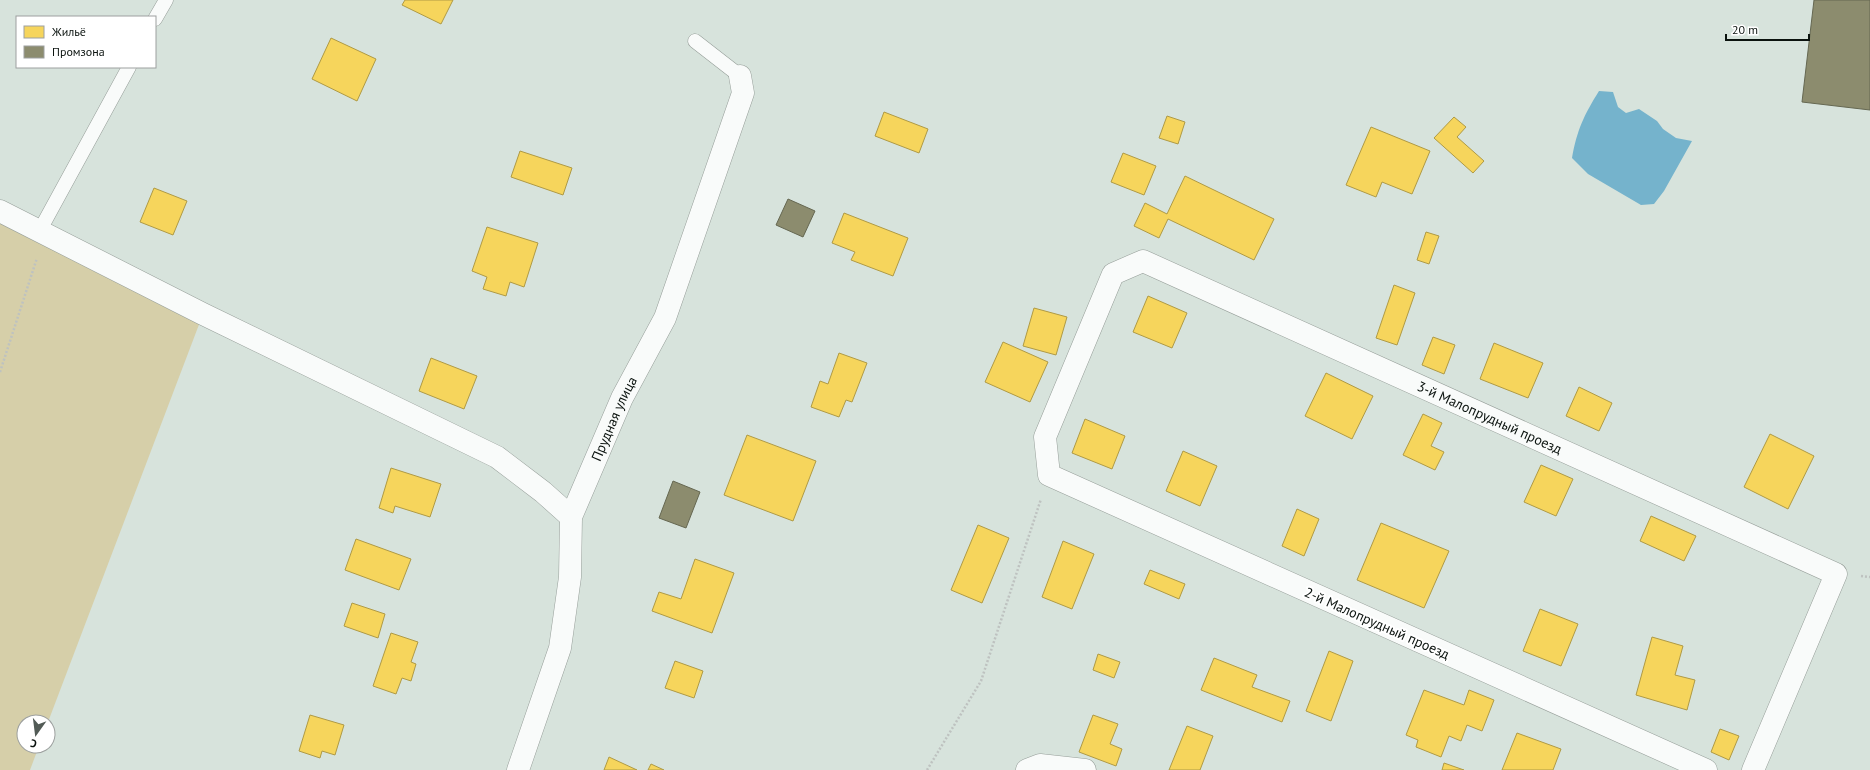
<svg xmlns="http://www.w3.org/2000/svg" width="1870" height="770" viewBox="0 0 1870 770" font-family="'PT Sans',sans-serif">
<rect width="100%" height="100%" fill="#d7e3dc"/>
<!-- green -->
<path fill="#d6cfa9" d="M0 211 203 314 48 722H24V746H39L30 770H0Z"/>
<!-- water -->
<path fill="#75b3cc" d="M1599 91 1613 92 1618 107 1626 113 1639 109 1657 121 1663 129 1676 138 1692 141 1664 191 1654 204 1641 205 1588 174 1572 158C1577 130 1584 115 1599 91Z"/>
<!-- homes -->
<g fill="#f6d55c" stroke="#af9a45">
<path d="M405 0H453L441 24 402 5Z"/>
<path d="M331 38 376 59 357 101 312 79Z"/>
<path d="M884 112 928 129 919 153 875 136Z"/>
<path d="M1167 116 1185 122 1178 144 1159 138Z"/>
<path d="M1454 117 1466 127 1457 137 1484 161 1473 173 1434 138Z"/>
<path d="M1371 127 1430 151 1412 194 1382 182 1376 197 1346 185Z"/>
<path d="M520 151 572 168 563 195 511 177Z"/>
<path d="M1123 153 1156 166 1144 195 1111 182Z"/>
<path d="M1185 176 1274 219 1254 260 1168 219 1159 238 1134 226 1145 203 1167 214Z"/>
<path d="M154 188 187 201 173 235 140 222Z"/>
<path d="M844 213 908 238 893 276 851 260 855 252 832 243Z"/>
<path d="M487 227 538 243 524 287 510 282 506 296 483 289 487 277 472 271Z"/>
<path d="M1426 232 1439 236 1429 264 1417 260Z"/>
<path d="M1394 285 1415 293 1397 345 1376 338Z"/>
<path d="M1148 296 1187 313 1172 348 1133 332Z"/>
<path d="M1034 308 1067 317 1056 355 1023 346Z"/>
<path d="M1433 337 1455 345 1444 374 1422 365Z"/>
<path d="M1003 342 1048 362 1030 402 985 382Z"/>
<path d="M1494 343 1543 363 1528 398 1480 379Z"/>
<path d="M839 353 867 363 852 402 846 400 839 417 811 407 820 381 828 384Z"/>
<path d="M431 358 477 376 464 409 419 391Z"/>
<path d="M1326 373 1373 396 1352 439 1305 416Z"/>
<path d="M1579 387 1612 403 1599 431 1566 416Z"/>
<path d="M1423 414 1442 423 1431 446 1444 452 1435 470 1403 455Z"/>
<path d="M1085 419 1125 436 1112 469 1072 453Z"/>
<path d="M1770 434 1814 456 1788 509 1744 487Z"/>
<path d="M747 435 816 461 793 521 724 495Z"/>
<path d="M1183 451 1217 466 1200 506 1166 491Z"/>
<path d="M1541 465 1573 479 1556 516 1524 502Z"/>
<path d="M391 468 441 484 430 517 395 506 393 513 379 508Z"/>
<path d="M1297 509 1319 519 1304 556 1282 546Z"/>
<path d="M1651 516 1696 536 1684 561 1640 541Z"/>
<path d="M1381 523 1449 551 1424 608 1357 580Z"/>
<path d="M978 525 1009 538 982 603 951 590Z"/>
<path d="M356 539 411 559 399 590 345 570Z"/>
<path d="M1063 541 1094 554 1072 609 1042 597Z"/>
<path d="M695 559 734 573 712 633 652 611 659 592 681 599Z"/>
<path d="M1150 570 1185 584 1179 599 1144 584Z"/>
<path d="M352 603 385 614 378 638 344 626Z"/>
<path d="M1540 609 1578 624 1561 666 1523 651Z"/>
<path d="M391 633 418 642 411 662 416 664 411 681 402 678 396 694 373 686Z"/>
<path d="M1652 637 1683 646 1675 675 1695 680 1687 710 1636 695Z"/>
<path d="M1329 651 1353 661 1331 721 1306 711Z"/>
<path d="M1098 654 1120 662 1114 678 1093 670Z"/>
<path d="M1214 658 1257 675 1252 687 1290 701 1282 722 1201 690Z"/>
<path d="M675 661 703 671 694 698 665 688Z"/>
<path d="M1424 690 1464 705 1469 690 1494 700 1482 731 1467 725 1461 741 1449 736 1441 757 1416 747 1418 740 1406 735Z"/>
<path d="M310 715 344 725 335 755 322 751 320 758 299 751Z"/>
<path d="M1093 715 1118 724 1110 744 1122 749 1116 766 1079 752Z"/>
<path d="M1187 726 1213 736 1200 770H1169Z"/>
<path d="M1720 729 1739 736 1729 760 1711 752Z"/>
<path d="M1517 733 1561 749 1553 770H1502Z"/>
<path d="M609 757 637 770H604Z"/>
<path d="M1444 763 1464 770H1442Z"/>
<path d="M651 764 664 770H648Z"/>
</g>
<!-- industry -->
<g fill="#8c8c6e" stroke="#656751">
<path d="M1814 0H1870V110L1802 102Z"/>
<path d="M788 199 815 211 803 237 776 225Z"/>
<path d="M673 481 700 492 686 528 659 518Z"/>
</g>
<g fill="none" stroke-linecap="round" stroke-linejoin="round">
<!-- service casing -->
<g stroke="#969e99" stroke-width="15">
<g id="service">
<path d="M155 19 166 0"/>
<path d="M695 41 740 76"/>
<path d="M40 230 129 67"/>
</g>
</g>
<!-- minor casing -->
<g stroke="#969e99" stroke-width="23">
<g id="minor">
<path d="M0 211 203 314 497 457 543 492 571 517"/>
<path id="s1" d="M518 770 560 648 570 577 571 517 622 398 665 318 743 93 740 76"/>
<path d="M1027 770 1040 765 1085 770"/>
<path id="s2" d="M1706 770 1049 475 1045 437 1113 274 1143 261 1836 574 1753 770"/>
</g>
</g>
<!-- path -->
<g stroke="#bec2c0" stroke-width="2.5" stroke-dasharray="2 2" stroke-linecap="butt">
<path d="M0 372 37 258"/>
<path d="M1861 576 1870 577"/>
<path d="M927 770 981 681 1041 499"/>
</g>
<!-- service -->
<use href="#service" stroke="#f9fbfa" stroke-width="14"/>
<!-- minor -->
<use href="#minor" stroke="#f9fbfa" stroke-width="22"/>
</g>
<g text-anchor="middle" stroke-width="4" stroke-linejoin="round" paint-order="stroke">
<!-- street labels -->
<g font-size="14" fill="#0a120e" stroke="#fff">
<text dy="5" stroke="none"><textPath href="#s2" startOffset="1348">3-й Малопрудный проезд</textPath></text>
<text dy="5" stroke="none"><textPath href="#s1" startOffset="368">Прудная улица</textPath></text>
<text transform="translate(1377 623) rotate(24)" y="5">2-й Малопрудный проезд</text>
</g>
</g>
<!-- legend -->
<rect x="16" y="16" width="140" height="52" fill="#ffffff" stroke="#9da09f"/>
<rect x="24" y="26" width="20" height="12" fill="#f6d55c" stroke="#9da09f"/>
<text x="52" y="36" font-size="12" fill="#0a120e">Жильё</text>
<rect x="24" y="46" width="20" height="12" fill="#8c8c6e" stroke="#9da09f"/>
<text x="52" y="56" font-size="12" fill="#0a120e">Промзона</text>
<!-- north arrow -->
<g transform="translate(36 734) rotate(194)"><circle r="19" fill="#ffffff" stroke="#9da09f"/>
<path d="M0-3L7 15L0 10L-7 15Z" fill="#525b56"/>
<text y="-6" font-size="11" font-weight="bold" text-anchor="middle" fill="#0a120e">С</text>
</g>
<!-- scale -->
<path d="M1726 34v6h83v-6" fill="none" stroke="#0a120e" stroke-width="2"/>
<text x="1732" y="34" font-size="12" fill="#0a120e" stroke="#ffffff" stroke-width="3" paint-order="stroke">20 m</text>
</svg>
